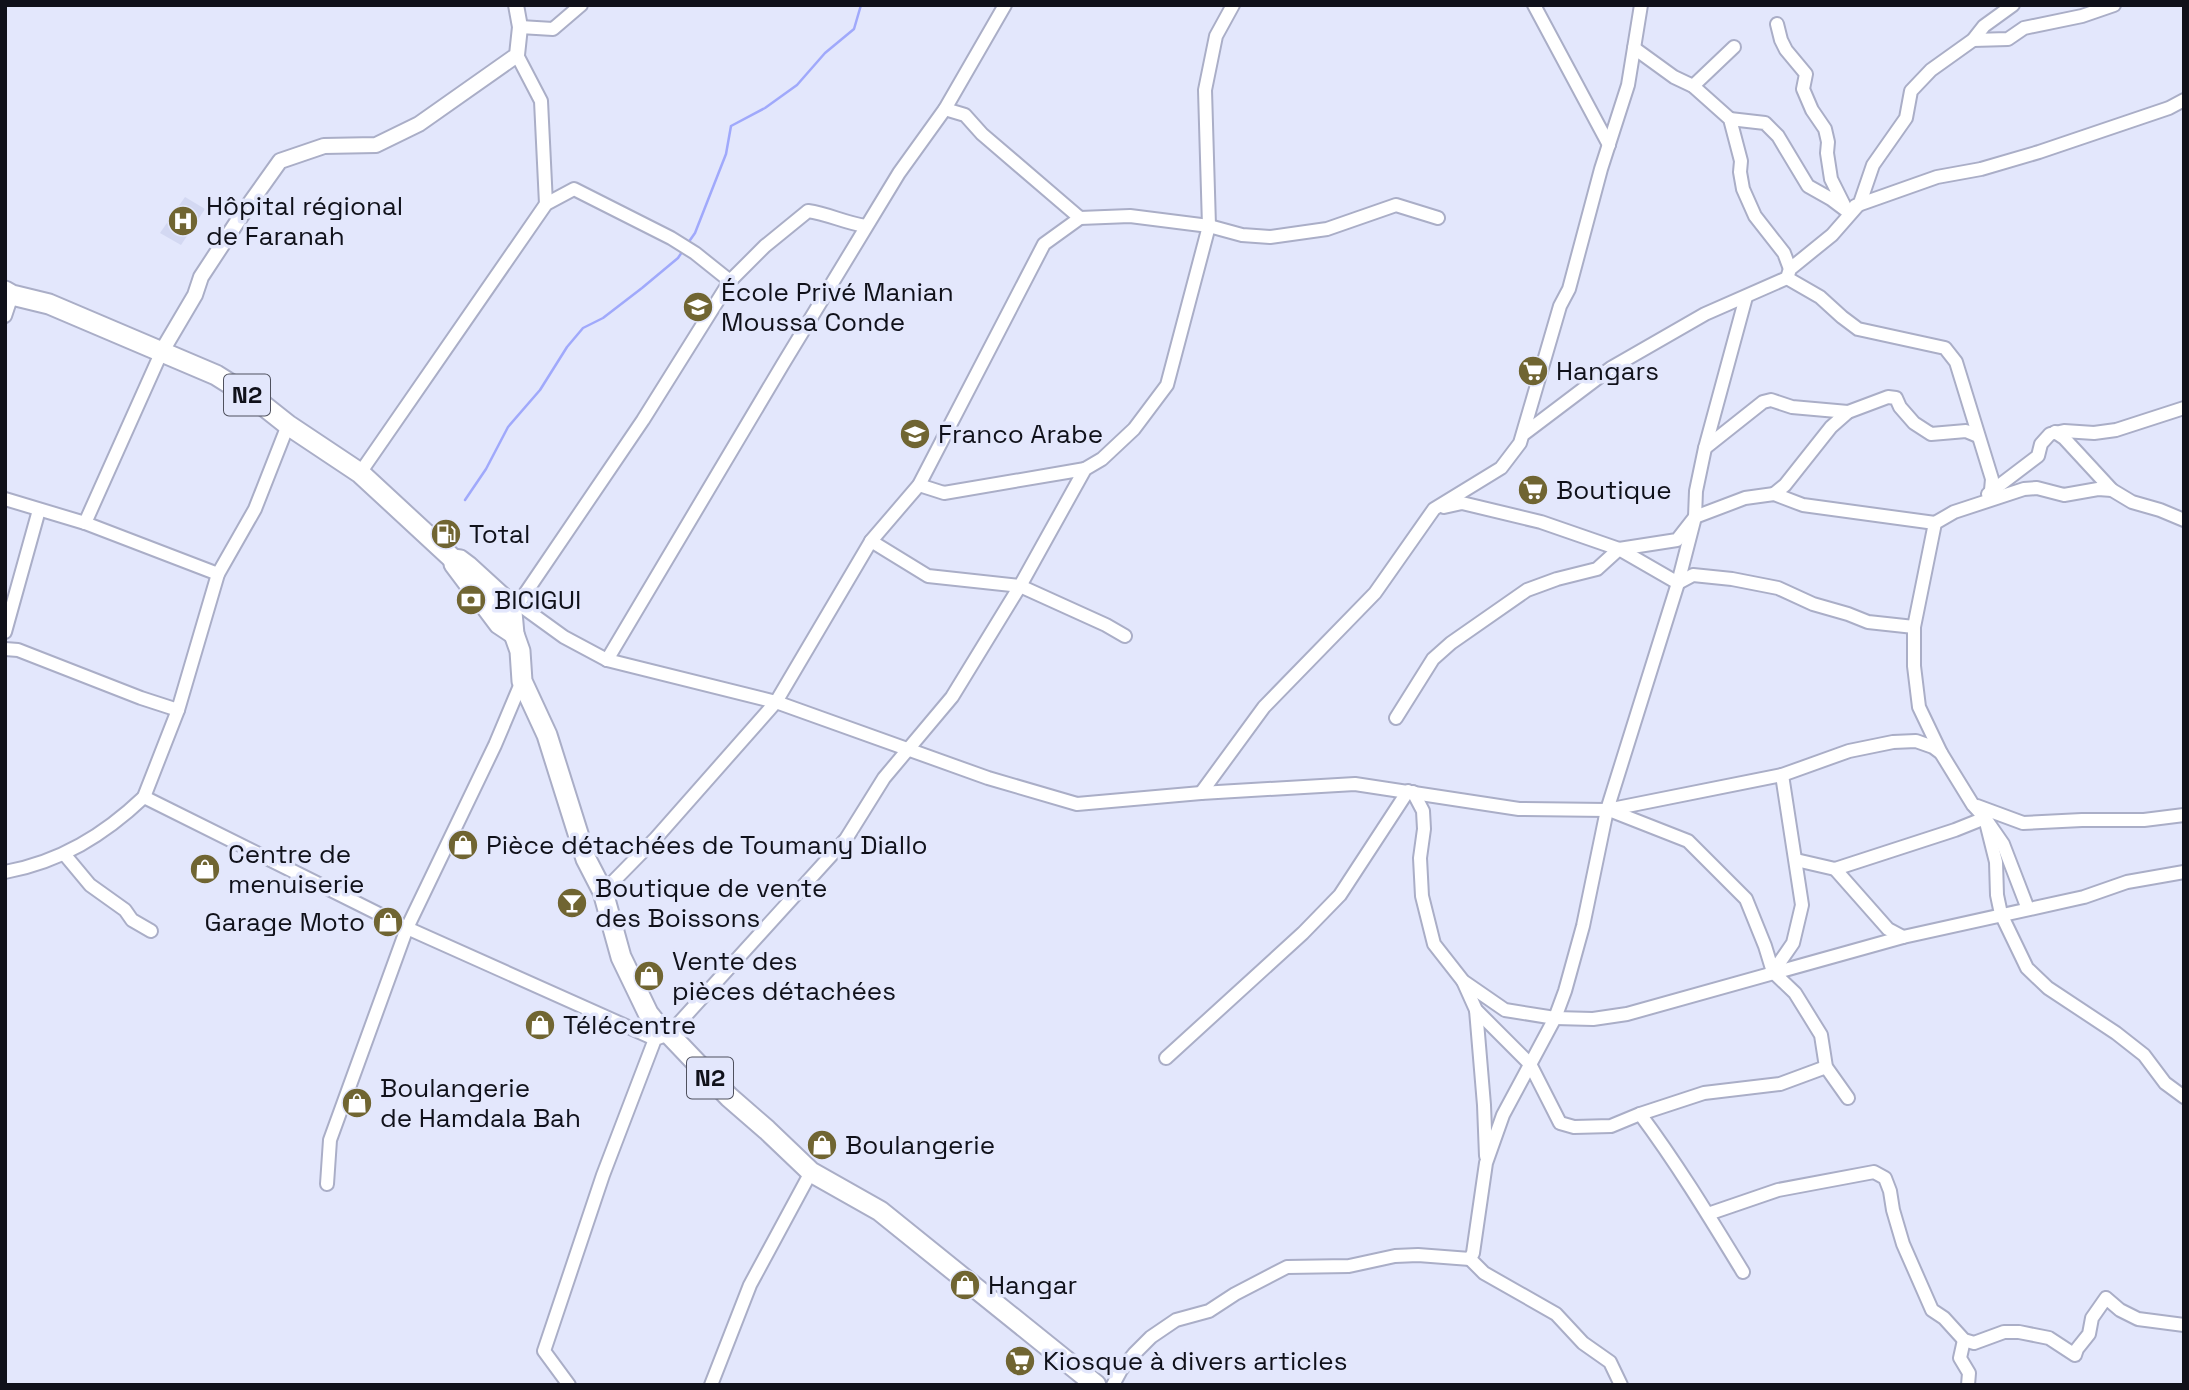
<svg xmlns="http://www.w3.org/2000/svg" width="2189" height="1390" viewBox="0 0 2189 1390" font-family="'Space Grotesk',sans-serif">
<rect width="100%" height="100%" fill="#e3e7fc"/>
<!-- built -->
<path fill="#d3d8f2" d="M185 197 205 209 181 245 160 233Z"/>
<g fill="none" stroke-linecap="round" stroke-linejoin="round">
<!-- stream -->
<g stroke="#a0a9fb" stroke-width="2.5">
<path d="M688 243 695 233 726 154 731 126 765 108 797 85 825 53 854 29 861 5"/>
<path d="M465 500 486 469 508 427 540 390 567 347 583 328 603 318 642 288 678 258 682 252"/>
</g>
<!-- minor casing -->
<g stroke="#aaaec7" stroke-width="16">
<g id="minor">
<path d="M1534 5 1609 145"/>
<path d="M520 27 553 29 581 5"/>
<path d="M1973 40 2008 39 2024 28 2082 16 2114 5"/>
<path d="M1634 48 1674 77 1693 86 1730 119 1741 161 1740 172 1743 189 1755 216 1784 253 1790 269"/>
<path d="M517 55 541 101 546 204"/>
<path d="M1693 86 1734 47"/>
<path d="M945 109 965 115 982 134 1080 218 1130 216 1209 226 1242 235 1270 237 1327 229 1396 205 1438 218"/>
<path d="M1730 119 1765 123 1778 136 1808 186 1831 199 1847 211 1831 179 1827 153 1828 142 1825 129 1812 110 1803 89 1806 74 1786 50 1781 40 1777 24"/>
<path d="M1855 206 1937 177 1981 169 2039 152 2169 108 2184 100"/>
<path d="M1787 278 1820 297 1842 317 1858 329 1945 348 1956 362 1992 479 1991 490"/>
<path d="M5 316 12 295"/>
<path d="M2055 432 2064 438 2112 490"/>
<path d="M1525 433 1611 368 1705 314 1787 278 1790 269 1832 235 1860 203 1873 165 1906 118 1911 91 1931 70 1973 40 1984 26 2013 5"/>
<path d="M1705 448 1763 402 1771 400 1792 407 1848 412"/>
<path d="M360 473 546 204 574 189 671 238 695 253 730 281"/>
<path d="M919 485 944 493 1085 469"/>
<path d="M1774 494 1785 485 1831 427 1848 412 1888 397 1896 398 1900 407 1914 423 1931 434 1966 431 1978 436"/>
<path d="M1988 494 2038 456 2041 444 2050 434 2064 431 2094 433 2116 430 2184 408"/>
<path d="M5 499 85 523 218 574"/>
<path d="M1444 507 1462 503 1541 522 1619 549 1678 583 1693 575 1732 579 1778 588 1813 604 1848 614 1868 622 1914 627"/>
<path d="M85 523 162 351"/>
<path d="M871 541 928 576 1020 586 1106 625 1125 636"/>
<path d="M517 603 564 637 607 660 776 702 988 778 1077 804 1201 793 1355 784 1519 809 1607 810 1782 775 1849 751 1893 742 1916 741 1933 747 1941 753 1973 805 1985 818 1996 862 1997 895 2001 914 2027 968 2048 988 2116 1033 2144 1055 2165 1083 2184 1097"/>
<path d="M514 610 643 420 730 281 765 246 808 211C829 214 845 223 866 226"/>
<path d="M5 632 39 510"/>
<path d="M5 649 18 650 141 698 178 710"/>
<path d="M607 660 783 364 899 173 945 109 1005 5"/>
<path d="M1396 718 1433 659 1451 643 1527 590 1557 579 1597 569 1619 549 1677 540 1695 517 1745 498 1774 494 1803 505 1935 523"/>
<path d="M1941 753 1919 707 1914 666V627L1935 523 1954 512 2024 489 2037 488 2064 495 2098 489 2112 490 2132 502 2160 510 2184 520"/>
<path d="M1413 792 1423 811 1424 829 1420 858 1422 896 1434 944 1463 981 1505 1010 1555 1018 1593 1019 1627 1014 1903 937 2084 897 2127 882 2184 872"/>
<path d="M1201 793 1264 707 1375 593 1434 509 1501 468 1520 443 1560 306 1569 289 1601 169 1628 85 1641 5"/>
<path d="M144 797 178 710 218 574 255 509 288 425"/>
<path d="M1977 806 2023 823 2082 820H2144L2184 815"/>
<path d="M1609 810 1688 841 1746 899 1765 946 1773 972 1795 993 1821 1035 1826 1067 1848 1098"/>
<path d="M65 855 90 885 125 910 132 920 151 931"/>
<path d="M1796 860 1835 869 1955 830 1985 818 2003 844 2028 909"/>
<path d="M1835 869 1888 929 1903 937"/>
<path d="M5 872C60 862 104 835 144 797L407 928 655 1039"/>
<path d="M603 892 656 838 776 702 871 541 919 485 1044 244 1080 218"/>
<path d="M1773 972 1793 943 1802 905 1782 775"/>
<path d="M1463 981 1476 1010 1530 1064 1560 1123 1574 1127 1611 1126 1640 1114 1704 1093 1780 1084 1826 1067"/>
<path d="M1476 1010 1484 1105 1486 1156"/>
<path d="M1166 1058 1303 933 1340 895 1408 791"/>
<path d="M1640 1114C1678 1165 1710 1218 1743 1272"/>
<path d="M327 1184 330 1140 407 928 495 745 522 681"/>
<path d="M1708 1214 1778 1190 1874 1172 1885 1178 1890 1191 1893 1210 1903 1244 1932 1310 1944 1318 1964 1340 1974 1343 2004 1332H2019L2049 1338 2075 1355 2077 1349 2089 1334 2092 1318 2106 1298 2120 1310 2138 1319 2184 1325"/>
<path d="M1964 1340 1960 1358 1969 1373 1968 1385"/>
<path d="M569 1385 544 1351 603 1175 655 1039 669 1034 846 839 884 778 952 697 1020 586 1085 469 1102 459 1134 429 1167 385 1209 226 1205 90 1216 36 1233 5"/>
<path d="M711 1385 750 1285 811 1172"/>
<path d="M1113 1385 1121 1370 1134 1354 1151 1337 1176 1320 1209 1311 1235 1294 1287 1267 1349 1266 1395 1256 1418 1255 1470 1259"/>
<path d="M1621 1385 1610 1362 1583 1343 1556 1314 1484 1273 1470 1259 1473 1253 1486 1163 1503 1115 1555 1018 1565 991 1583 926 1607 810 1678 583 1695 517 1696 491 1705 448 1746 297"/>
</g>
</g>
<!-- tertiary casing -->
<g stroke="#aaaec7" stroke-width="18">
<path id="tertiary" d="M162 351 195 295 201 277 243 213 280 161 324 146 376 145 419 124 517 55 520 27 516 5"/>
</g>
<!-- trunk casing -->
<g stroke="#aaaec7" stroke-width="23">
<g id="trunk">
<path d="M5 291 12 295 49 304 216 375 259 402 288 425 360 473 453 559 460 560 468 566 503 598 512 612 514 634 520 651 522 681 547 735 586 859 603 892 621 957 648 1013 659 1027 669 1034 729 1097 767 1130 811 1172 880 1211 1096 1385"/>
<path d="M454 564 499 624 514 634"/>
</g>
</g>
<!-- minor -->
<use href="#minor" stroke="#fff" stroke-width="12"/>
<!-- tertiary -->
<use href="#tertiary" stroke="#fff" stroke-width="14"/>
<!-- trunk -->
<use href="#trunk" stroke="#fff" stroke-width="19"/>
</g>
<!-- icons -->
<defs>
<g id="hospital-disc" transform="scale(1.575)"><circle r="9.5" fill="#706532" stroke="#e3e7fc"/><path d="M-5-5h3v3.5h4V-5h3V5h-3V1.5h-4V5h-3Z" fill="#fff"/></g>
<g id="school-disc" transform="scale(1.575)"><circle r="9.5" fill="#706532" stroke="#e3e7fc"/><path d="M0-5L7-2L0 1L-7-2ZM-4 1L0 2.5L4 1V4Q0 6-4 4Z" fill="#fff"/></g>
<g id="supermarket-disc" transform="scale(1.575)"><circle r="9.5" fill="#706532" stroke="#e3e7fc"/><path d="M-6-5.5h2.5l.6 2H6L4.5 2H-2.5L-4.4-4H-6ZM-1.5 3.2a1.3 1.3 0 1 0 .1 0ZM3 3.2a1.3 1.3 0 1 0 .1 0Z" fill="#fff"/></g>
<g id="fuel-disc" transform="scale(1.575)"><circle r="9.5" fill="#706532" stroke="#e3e7fc"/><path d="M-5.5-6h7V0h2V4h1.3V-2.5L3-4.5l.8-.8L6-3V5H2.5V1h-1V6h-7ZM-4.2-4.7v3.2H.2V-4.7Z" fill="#fff"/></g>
<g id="bank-disc" transform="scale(1.575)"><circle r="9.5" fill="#706532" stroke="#e3e7fc"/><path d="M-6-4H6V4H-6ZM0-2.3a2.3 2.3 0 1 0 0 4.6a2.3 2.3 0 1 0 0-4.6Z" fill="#fff"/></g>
<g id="shop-disc" transform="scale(1.575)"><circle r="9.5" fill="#706532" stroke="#e3e7fc"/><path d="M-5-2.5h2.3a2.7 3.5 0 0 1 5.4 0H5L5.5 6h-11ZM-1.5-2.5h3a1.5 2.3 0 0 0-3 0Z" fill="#fff"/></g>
<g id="bar-disc" transform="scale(1.575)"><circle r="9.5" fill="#706532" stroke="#e3e7fc"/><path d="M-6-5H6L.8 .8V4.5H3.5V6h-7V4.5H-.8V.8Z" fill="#fff"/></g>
</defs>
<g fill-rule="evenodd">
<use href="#hospital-disc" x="183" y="221"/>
<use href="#school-disc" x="698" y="307"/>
<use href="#supermarket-disc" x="1533" y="371"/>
<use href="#school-disc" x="915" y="434"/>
<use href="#supermarket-disc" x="1533" y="490"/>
<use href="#fuel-disc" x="446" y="534"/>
<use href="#bank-disc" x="471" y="600"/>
<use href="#shop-disc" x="463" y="845"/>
<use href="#shop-disc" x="205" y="869"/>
<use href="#bar-disc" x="572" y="903"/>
<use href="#shop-disc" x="388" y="922"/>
<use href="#shop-disc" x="649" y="976"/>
<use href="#shop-disc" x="540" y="1025"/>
<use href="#shop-disc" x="357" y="1103"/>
<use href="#shop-disc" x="822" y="1145"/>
<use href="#shop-disc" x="965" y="1285"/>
<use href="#supermarket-disc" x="1020" y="1361"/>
</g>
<g text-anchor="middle" stroke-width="7" stroke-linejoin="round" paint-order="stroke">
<!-- shield labels -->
<g fill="#e3e7fc" stroke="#4f515e" stroke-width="2">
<rect x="224" y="374.5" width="46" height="41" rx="5"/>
<rect x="687" y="1057.5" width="46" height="41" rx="5"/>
</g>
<g font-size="24" font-weight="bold" fill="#10111a">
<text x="247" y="403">N2</text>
<text x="710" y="1086">N2</text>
</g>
<!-- poi labels -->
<g font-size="26" fill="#10111a" stroke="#e3e7fc" text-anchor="start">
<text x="206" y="215">Hôpital régional<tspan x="206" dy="30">de Faranah</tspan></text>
<text x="721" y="301">École Privé Manian<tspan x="721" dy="30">Moussa Conde</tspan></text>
<text x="1556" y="380">Hangars</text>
<text x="938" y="443">Franco Arabe</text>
<text x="1556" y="499">Boutique</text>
<text x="469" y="543">Total</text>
<text x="494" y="609">BICIGUI</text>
<text x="486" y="854">Pièce détachées de Toumany Diallo</text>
<text x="228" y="863">Centre de<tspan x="228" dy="30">menuiserie</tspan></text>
<text x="595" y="897">Boutique de vente<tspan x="595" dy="30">des Boissons</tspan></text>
<text x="365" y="931" text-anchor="end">Garage Moto</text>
<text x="672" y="970">Vente des<tspan x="672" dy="30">pièces détachées</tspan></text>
<text x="563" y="1034">Télécentre</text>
<text x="380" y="1097">Boulangerie<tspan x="380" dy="30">de Hamdala Bah</tspan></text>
<text x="845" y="1154">Boulangerie</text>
<text x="988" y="1294">Hangar</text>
<text x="1043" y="1370">Kiosque à divers articles</text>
</g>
</g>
<!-- border -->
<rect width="2189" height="1390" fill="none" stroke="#10111a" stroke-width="14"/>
</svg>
